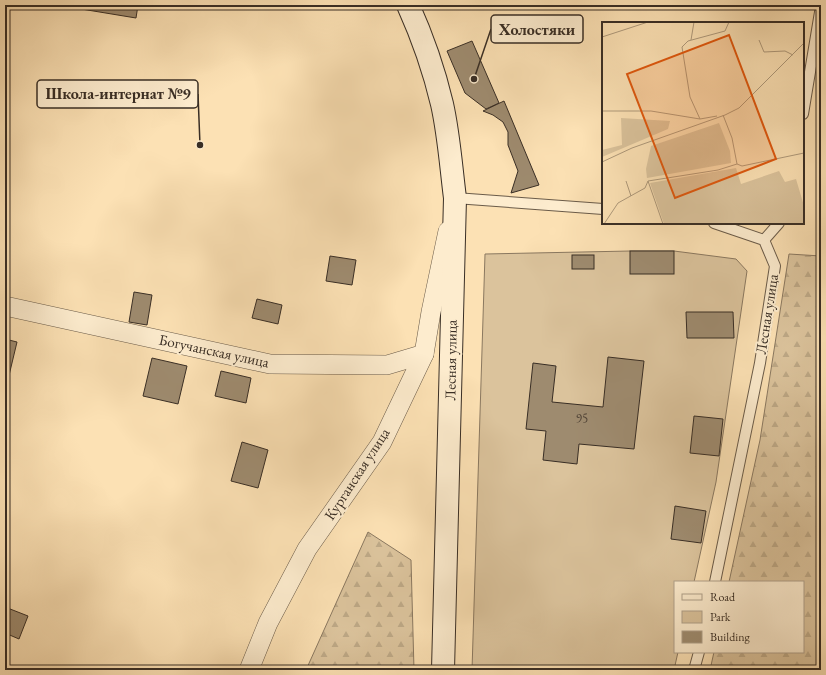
<svg xmlns="http://www.w3.org/2000/svg" width="826" height="675" viewBox="0 0 826 675" font-family="'EB Garamond',serif">
<defs>
<pattern id="forest-firs" width="22" height="20" patternUnits="userSpaceOnUse"><rect width="22" height="20" fill="#dbc39c"/><path d="M5 1l3.5 6h-7zM16 11l3.5 6h-7z" fill="#bda886"/></pattern>
</defs>
<rect width="100%" height="100%" fill="#fce1b4"/>
<filter id="stains"><feTurbulence type="fractalNoise" baseFrequency=".005" numOctaves="4"/><feColorMatrix values="0 0 0 0 .2 0 0 0 0 .09 0 0 0 0 .02 0 0 0 .5 -.17"/></filter>
<radialGradient id="worn" r=".72"><stop offset=".6" stop-color="#630" stop-opacity="0"/><stop offset="1" stop-color="#630" stop-opacity=".3"/></radialGradient>
<!-- forest -->
<g fill="url(#forest-firs)" stroke="#8a7860">
<path d="M789 254 821 256V670H710L714 652H803V582H729L760 440Z"/>
<path d="M368 532 411 560 414 670H306Z"/>
</g>
<!-- park -->
<path fill="#dbc39c" stroke="#8a7860" d="M630 251H674L736 259 747 271 716 482 694 582H675V652H678L674 670H472L485 254Z"/>
<!-- building -->
<g fill="#9e8b6f" stroke="#392e25">
<path d="M57 5H138L136 18Z"/>
<path d="M472 41 499 103 486 109 465 93 447 51Z"/>
<path d="M504 101 539 185 511 193 518 171 508 145V132L503 122 493 115 483 111Z"/>
<rect x="630" y="251" width="44" height="23"/>
<rect x="572" y="255" width="22" height="14"/>
<path d="M330 256 356 260 352 285 326 281Z"/>
<path d="M134 292 152 295 147 325 129 322Z"/>
<path d="M257 299 282 305 278 324 252 318Z"/>
<path d="M686 312H733L734 338H687Z"/>
<path d="M5 339 17 342 6 388 5 387Z"/>
<path d="M608 357 644 361 634 449 579 444 577 464 543 460 546 431 526 429 533 363 556 366 552 402 603 407Z"/>
<path d="M152 358 187 366 178 404 143 396Z"/>
<path d="M221 371 251 378 246 403 215 396Z"/>
<path d="M694 416 723 419 719 456 690 453Z"/>
<path d="M242 442 268 450 258 488 231 481Z"/>
<path d="M675 506 706 511 701 543 671 539Z"/>
<path d="M5 607 28 616 19 639 5 633Z"/>
</g>
<g fill="none" stroke-linecap="round" stroke-linejoin="round">
<!-- service casing -->
<g stroke="#6a5b49" stroke-width="12">
<g id="service">
<path d="M803 114 821 6"/>
<path d="M455 198 603 209"/>
<path d="M714 223 764 240 775 266 760 363 715 582"/>
<path d="M764 240 779 223"/>
<path d="M694 670 699 652"/>
</g>
</g>
<!-- minor casing -->
<g stroke="#6a5b49" stroke-width="20">
<g id="minor">
<path d="M5 306 270 364 387 365 424 354"/>
<path d="M249 670 268 623 307 549 382 442 424 354 431 312 448 231"/>
</g>
</g>
<!-- secondary casing -->
<g stroke="#392e25" stroke-width="24">
<path id="secondary" d="M408 5C422 36 434 70 442 104 449 135 451 167 455 198L443 670"/>
</g>
<!-- service -->
<use href="#service" stroke="#fdecce" stroke-width="10"/>
<!-- minor -->
<use href="#minor" stroke="#fdecce" stroke-width="19"/>
<!-- secondary -->
<use href="#secondary" stroke="#fdecce" stroke-width="22"/>
</g>
<g text-anchor="middle" stroke-width="4" stroke-linejoin="round" paint-order="stroke">
<!-- number labels -->
<g font-size="13" fill="#524538">
<text x="582" y="423">95</text>
</g>
<!-- street labels -->
<g font-size="15" fill="#392e25" stroke="#fdecce">
<text transform="translate(767 314) rotate(-81)" y="5">Лесная улица</text>
<text transform="translate(214 351) rotate(12)" y="5">Богучанская улица</text>
<text transform="translate(451 360) rotate(-89)" y="5">Лесная улица</text>
<text transform="translate(357 474) rotate(-57)" y="5">Курганская улица</text>
</g>
</g>
<!-- overview -->
<g transform="translate(602 22)">
<rect width="202" height="202" fill="#fce1b4"/>
<path d="M19 96 68 99 66 107 0 135V128L20 123ZM134 146 139 162 177 149 183 160 194 157 202 184V201L62 202 48 161Z" fill="#dbc39c"/>
<path d="M117 101 128 129 129 141 45 156 44 147 49 124Z" fill="#dbc39c"/>
<path fill="none" stroke="#ae997b" stroke-width="1" d="M0 15 46 0M89 18 92 0M157 18 162 30 183 29 191 33M0 89H49L98 97 115 94M98 97 88 75 80 25 86 19 123 9 127 0M0 140 30 126 123 93 137 86 202 21M135 142 140 144 202 131M24 159 29 174M2 202 16 181 43 166 46 159M61 202 46 159 116 148 135 142 130 116 121 93"/>
<path fill="#df570d" fill-opacity="0.15" stroke="#df570d" stroke-width="2" d="M127 13 174 137 73 176 25 52Z"/>
<rect width="202" height="202" fill="none" stroke="#392e25" stroke-width="2"/>
</g>
<!-- callouts -->
<path fill="none" stroke="#392e25" stroke-width="1.5" d="M474 79L491 29M200 145L198 94"/>
<g fill="#392e25" stroke="#fdecce" stroke-width="1.5">
<circle cx="474" cy="79" r="4"/>
<circle cx="200" cy="145" r="4"/>
</g>
<g fill="#fdecce" stroke="#392e25" stroke-width="1.5">
<rect x="491" y="15" width="92" height="28" rx="4"/>
<rect x="37" y="80" width="161" height="28" rx="4"/>
</g>
<g font-size="16" text-anchor="middle" font-weight="bold" fill="#392e25">
<text x="537" y="35">Холостяки</text>
<text x="118" y="99">Школа-интернат №9</text>
</g>
<!-- margin -->
<rect width="826" height="675" fill="none" stroke="#fce1b4" stroke-width="20"/>
<rect x="6" y="6" width="814" height="663" fill="none" stroke="#392e25" stroke-width="2"/>
<rect x="10" y="10" width="806" height="655" fill="none" stroke="#392e25"/>
<!-- legend -->
<rect x="674" y="581" width="130" height="72" fill="#fdecce" stroke="#afa08a"/>
<rect x="682" y="594" width="20" height="6" fill="#fdecce" stroke="#afa08a"/>
<text x="710" y="601" font-size="12" fill="#392e25">Road</text>
<rect x="682" y="611" width="20" height="12" fill="#dbc39c" stroke="#afa08a"/>
<text x="710" y="621" font-size="12" fill="#392e25">Park</text>
<rect x="682" y="631" width="20" height="12" fill="#9e8b6f" stroke="#afa08a"/>
<text x="710" y="641" font-size="12" fill="#392e25">Building</text>
<rect width="100%" height="100%" filter="url(#stains)"/>
<rect width="100%" height="100%" fill="url(#worn)"/>
</svg>
